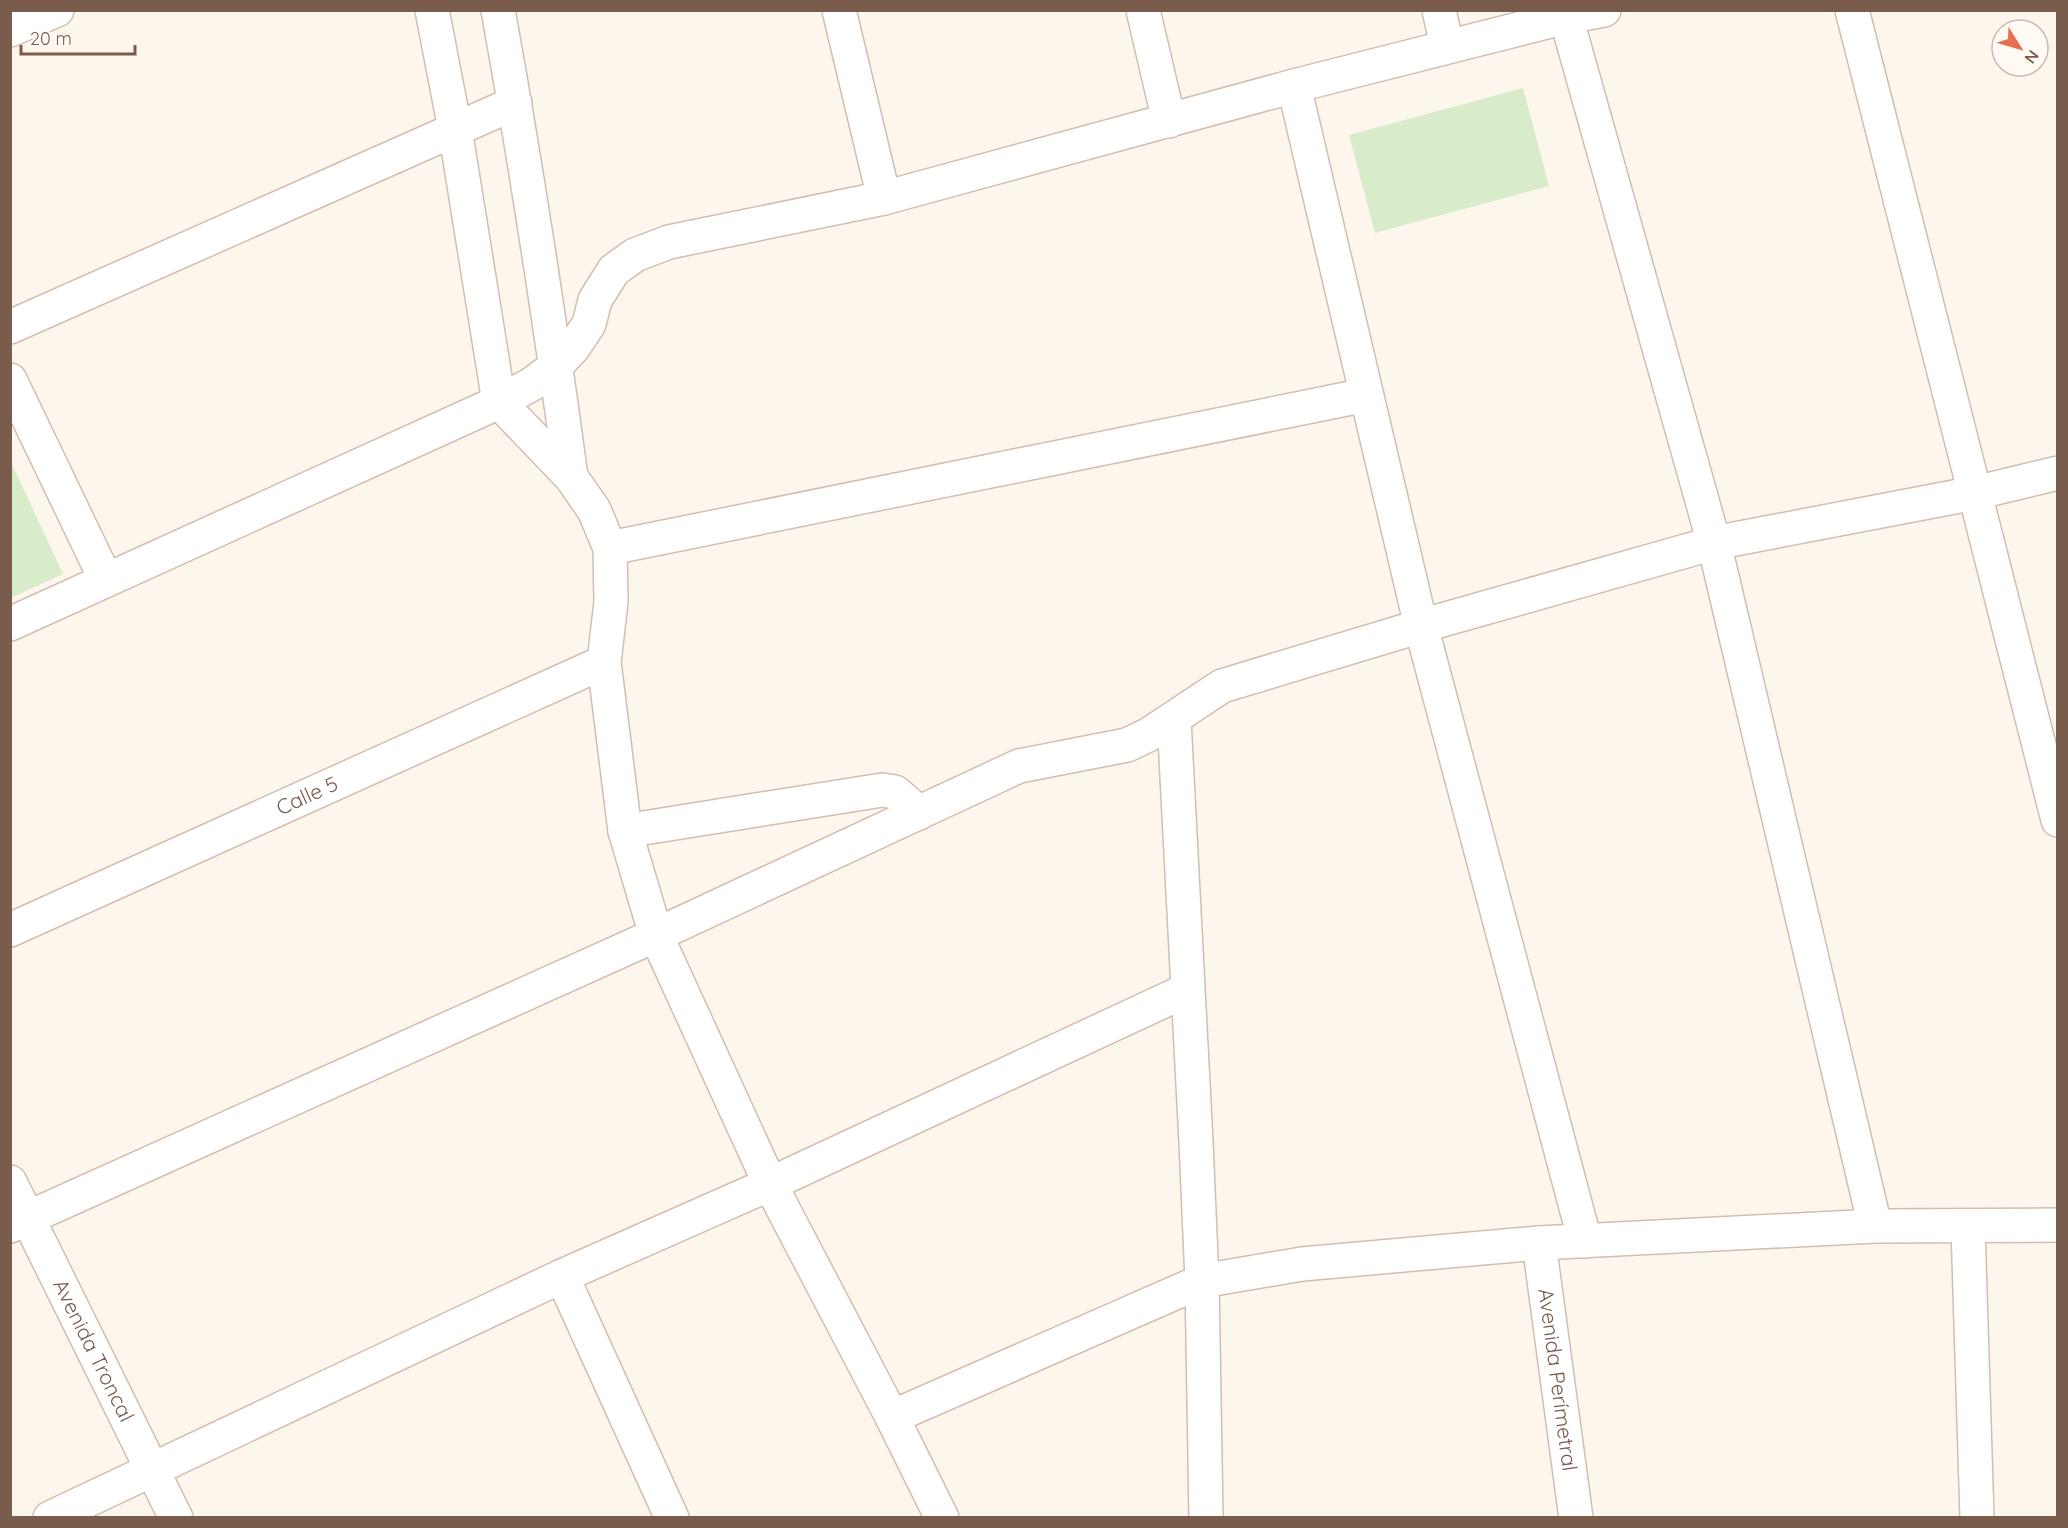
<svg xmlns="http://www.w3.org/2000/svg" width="2068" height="1528" viewBox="0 0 2068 1528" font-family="Quicksand,sans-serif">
<rect width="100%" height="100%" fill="#fdf6ec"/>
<!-- green -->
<g fill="#d8ecc9">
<path d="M1523 88 1549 186 1375 233 1349 135Z"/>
<path d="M10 460 63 574 11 598H10Z"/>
</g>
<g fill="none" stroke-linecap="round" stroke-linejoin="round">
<!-- street casing -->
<g stroke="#d1beb0" stroke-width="36">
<g id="street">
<path d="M432 10 455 129 499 402 571 477 594 510 610 548 611 602 604 662 625 831 656 935 770 1184 892 1417 942 1518"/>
<path d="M498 10C526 165 550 321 571 477"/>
<path d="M839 10 884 198"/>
<path d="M1143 10 1169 121"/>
<path d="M1439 10 1447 46"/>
<path d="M1852 10 2058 820"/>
<path d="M1566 17 1714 543 1875 1226"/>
<path d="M10 30 57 10"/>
<path d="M1294 86 1421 626 1585 1241"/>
<path d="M10 327 515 103"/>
<path d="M10 380 106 580"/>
<path d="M610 548 1366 395"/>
<path d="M10 624 499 402 532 384 556 366 573 348 589 324 595 300 614 270 635 255 669 242 884 198 1294 86 1566 17 1604 10"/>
<path d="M1174 719 1196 1142 1202 1281 1206 1518"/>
<path d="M625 831 882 790 895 792 919 813"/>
<path id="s1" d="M10 930 604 662"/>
<path id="s2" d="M10 1182 176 1518"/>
<path d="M10 1226 656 935 1019 766 1127 745 1148 735 1222 686 1421 626 1714 543 1975 493 2058 473"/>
<path d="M1968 1227 1977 1518"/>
<path id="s3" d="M1539 1243 1576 1518"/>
<path d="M562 1276 672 1518"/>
<path d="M892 1417 1202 1281 1302 1264 1539 1243 1875 1226 2058 1225"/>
<path d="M50 1518 562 1276 770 1184 1187 990"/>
</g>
</g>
<!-- street -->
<use href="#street" stroke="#fff" stroke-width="33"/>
</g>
<g text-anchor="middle" stroke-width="5" stroke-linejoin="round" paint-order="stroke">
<!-- street labels -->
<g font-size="21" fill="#7a5c4d" stroke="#fffaf3">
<text dy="7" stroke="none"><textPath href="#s1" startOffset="326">Calle 5</textPath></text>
<text dy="7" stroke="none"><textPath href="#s2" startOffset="188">Avenida Troncal</textPath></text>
<text dy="7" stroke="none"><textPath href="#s3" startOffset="138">Avenida Perímetral</textPath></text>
</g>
</g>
<!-- border -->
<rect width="2068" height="1528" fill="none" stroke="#7a5c4d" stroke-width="24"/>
<!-- north arrow -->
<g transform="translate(2020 48) rotate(127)"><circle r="28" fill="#fffaf3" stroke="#cabbb1" stroke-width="1.5"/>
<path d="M0-4.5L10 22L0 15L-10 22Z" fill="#e76f51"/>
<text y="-9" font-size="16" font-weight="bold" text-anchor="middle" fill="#7a5c4d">N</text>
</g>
<!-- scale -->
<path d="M21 45v9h114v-9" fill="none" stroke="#7a5c4d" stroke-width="3"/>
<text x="30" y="45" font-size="18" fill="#7a5c4d" stroke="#fffaf3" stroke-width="4.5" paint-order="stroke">20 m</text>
</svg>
